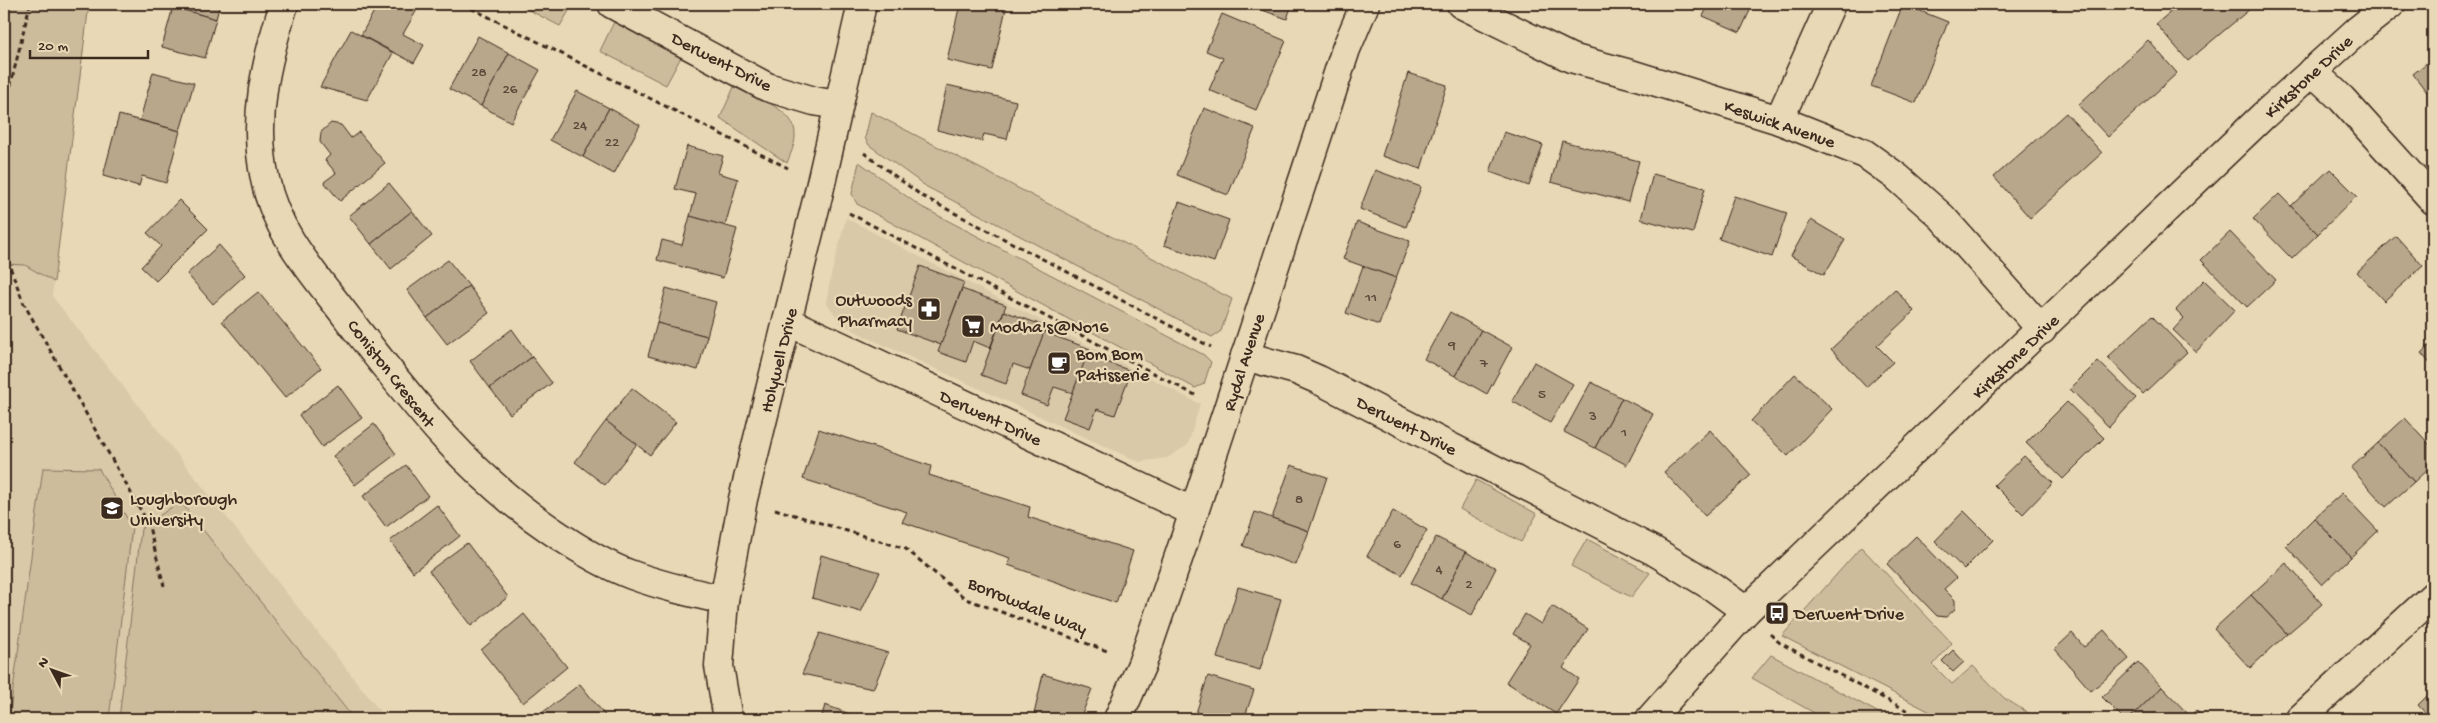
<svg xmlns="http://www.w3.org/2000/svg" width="2437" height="723" viewBox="0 0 2437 723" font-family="'Gochi Hand',sans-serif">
<rect width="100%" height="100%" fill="#e9d8b5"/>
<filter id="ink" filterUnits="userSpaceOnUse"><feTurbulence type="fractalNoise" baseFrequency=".02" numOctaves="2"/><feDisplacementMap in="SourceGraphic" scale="10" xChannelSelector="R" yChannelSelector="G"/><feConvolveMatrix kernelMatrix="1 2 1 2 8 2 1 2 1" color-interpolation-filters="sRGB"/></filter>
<g filter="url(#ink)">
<!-- built -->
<g fill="#dac9a8">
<path d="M4 4H89L52 296 386 719H4Z"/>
<path d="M846 218 1200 404 1188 445 1167 458 1139 462 866 337 841 323 826 302 831 275Z"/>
</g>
<!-- green -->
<g fill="#cdbc9c" stroke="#84735d">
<path d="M4 4H89L54 282 25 265 4 264Z"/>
<path d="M517 4H573L560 26Z"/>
<path d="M614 22 681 57 666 85 600 51Z"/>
<path d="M734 87C754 97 797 109 795 136 795 145 790 155 787 163L720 118Z"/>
<path d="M871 112 1232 299 1221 331 1212 337 927 187 869 145 865 138Z"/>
<path d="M859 162 920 206 1204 355 1211 362 1204 384 1195 388 857 204 852 194Z"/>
<path d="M43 468 99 469 132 527 109 719H9Z"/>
<path d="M1476 480 1537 514 1521 542 1460 509Z"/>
<path d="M180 501 354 719H119L141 529Z"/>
<path d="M1587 539 1650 573 1631 597 1571 566Z"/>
<path d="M1861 547 1952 643 1933 665 1952 684 1973 666 2004 698 2038 719H1944L1782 636Z"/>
<path d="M1771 655 1890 719H1825L1752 678Z"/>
</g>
<!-- building -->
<g fill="#b8a78b" stroke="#3b2a1e">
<path d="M174 4H220L216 19 173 7Z"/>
<path d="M378 4H410L418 8 403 34 424 45 414 63 361 35Z"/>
<path d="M960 4H1007L992 70 947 60Z"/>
<path d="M1246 4H1292L1287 19Z"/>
<path d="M1709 4H1753L1740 32 1703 16Z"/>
<path d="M1903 4 1948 22 1916 103 1871 86Z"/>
<path d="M2180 4H2247L2251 8 2188 61 2156 24Z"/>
<path d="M173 7 216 19 205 58 162 47Z"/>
<path d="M1222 14 1286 41 1256 110 1209 90 1223 58 1206 51Z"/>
<path d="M351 30 393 53 367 100 320 87Z"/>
<path d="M478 36 509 53 481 106 449 89Z"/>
<path d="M2148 40 2177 73 2108 137 2078 105Z"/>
<path d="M509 53 540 70 511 122 481 106Z"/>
<path d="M2433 58V100L2413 74Z"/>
<path d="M153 72 194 83 180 131 140 120Z"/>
<path d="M1408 73 1447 85 1421 169 1382 156Z"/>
<path d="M947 85 1016 101 1007 139 984 134 982 141 937 130Z"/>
<path d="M577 91 609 108 583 157 550 140Z"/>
<path d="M609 108 640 125 614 174 583 157Z"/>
<path d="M1204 108 1255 128 1228 195 1177 175Z"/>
<path d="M2066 113 2102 153 2030 218 1994 177Z"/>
<path d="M119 115 180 131 166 183 142 176 139 186 103 176Z"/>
<path d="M331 123 341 125 351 138 359 132 385 163 340 201 324 182 336 173 325 160 330 155 320 142 321 132Z"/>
<path d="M1504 132 1543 145 1529 186 1490 172Z"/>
<path d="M1562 141 1639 161 1628 202 1551 182Z"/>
<path d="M687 146 723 156 718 173 738 179 725 226 690 216 696 194 675 189Z"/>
<path d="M2330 169 2357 196 2318 234 2291 206Z"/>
<path d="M1375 170 1421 187 1406 227 1360 209Z"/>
<path d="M1653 174 1705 188 1693 233 1641 219Z"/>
<path d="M389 183 412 211 371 244 349 216Z"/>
<path d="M2279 194 2318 234 2292 259 2253 219Z"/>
<path d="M1734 196 1787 213 1772 257 1719 239Z"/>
<path d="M179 200 208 229 156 281 141 267 161 246 147 233Z"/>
<path d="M1179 202 1229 220 1214 262 1164 245Z"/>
<path d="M412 211 432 236 391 269 371 244Z"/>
<path d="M690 216 737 229 723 278 657 260 662 240 682 245Z"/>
<path d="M1811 220 1845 240 1824 275 1791 256Z"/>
<path d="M1357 222 1410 241 1396 278 1343 259Z"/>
<path d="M2230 232 2276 280 2247 307 2201 260Z"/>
<path d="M2396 236 2423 266 2384 301 2357 272Z"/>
<path d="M219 245 245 275 213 304 187 274Z"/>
<path d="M448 260 469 286 427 318 407 290Z"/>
<path d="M920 266 964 282 941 345 897 329Z"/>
<path d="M1363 266 1396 278 1379 325 1346 313Z"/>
<path d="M2204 280 2235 310 2196 352 2173 330 2184 318 2176 310Z"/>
<path d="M469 286 489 313 447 344 427 318Z"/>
<path d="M666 288 716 302 707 336 657 323Z"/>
<path d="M962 289 1006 305 990 348 973 341 966 362 938 352Z"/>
<path d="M1895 289 1914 311 1877 346 1893 362 1866 387 1831 349Z"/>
<path d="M258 292 321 368 285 398 222 321Z"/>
<path d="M1004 311 1047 327 1030 370 1013 364 1006 384 981 375Z"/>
<path d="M1450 312 1481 330 1455 376 1424 359Z"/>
<path d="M2152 316 2187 352 2143 394 2108 357Z"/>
<path d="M657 323 707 336 698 370 648 356Z"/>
<path d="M512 329 532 357 490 388 470 361Z"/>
<path d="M1481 330 1512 347 1487 394 1455 376Z"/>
<path d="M1044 332 1090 349 1073 393 1054 387 1047 405 1021 395Z"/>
<path d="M2433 342V367L2421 353Z"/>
<path d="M1087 355 1131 371 1115 415 1097 409 1090 428 1063 418Z"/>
<path d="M532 357 552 383 510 414 490 388Z"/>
<path d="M2098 361 2136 398 2109 427 2070 389Z"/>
<path d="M1534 362 1573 384 1550 423 1512 401Z"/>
<path d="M1795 374 1832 409 1788 456 1751 421Z"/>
<path d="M1591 382 1622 398 1595 448 1564 432Z"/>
<path d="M338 385 362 418 322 447 299 415Z"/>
<path d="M632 388 676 422 650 455 606 421Z"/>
<path d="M1622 398 1653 414 1627 465 1595 448Z"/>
<path d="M2067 402 2104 438 2063 479 2026 443Z"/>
<path d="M2405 418 2433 448V464L2414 482 2378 443Z"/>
<path d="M606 421 637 444 605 485 575 462Z"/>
<path d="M374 424 396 454 355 485 333 456Z"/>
<path d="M819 429 931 466 929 475 1030 507 1028 517 1133 551 1116 603 1008 565 1010 558 902 522 907 512 803 479Z"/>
<path d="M1710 430 1751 475 1705 516 1664 472Z"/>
<path d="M2378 443 2414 482 2386 507 2351 468Z"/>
<path d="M2024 456 2053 483 2023 514 1994 485Z"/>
<path d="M406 465 428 496 386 527 363 496Z"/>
<path d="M1291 465 1327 477 1309 531 1272 518Z"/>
<path d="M2342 493 2378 531 2351 557 2314 518Z"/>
<path d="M437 505 460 536 413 572 390 541Z"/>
<path d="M1393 511 1427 530 1402 575 1367 556Z"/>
<path d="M1964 511 1993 540 1964 569 1935 541Z"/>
<path d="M1255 512 1309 531 1296 565 1243 546Z"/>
<path d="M2314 518 2351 557 2322 585 2286 546Z"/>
<path d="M1916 536 1956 578 1944 589 1955 600V609L1946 617 1937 616 1887 564Z"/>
<path d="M1436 537 1466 552 1442 599 1411 583Z"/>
<path d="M467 543 508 597 471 626 429 571Z"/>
<path d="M1466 552 1496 568 1472 615 1442 599Z"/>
<path d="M821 555 880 572 861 612 812 598Z"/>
<path d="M2286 563 2322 604 2287 634 2251 595Z"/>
<path d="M1238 587 1281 599 1260 670 1217 658Z"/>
<path d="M2251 595 2287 634 2250 668 2214 629Z"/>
<path d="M1552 606 1588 629 1563 668 1579 679 1556 714 1506 682 1530 644 1513 634 1525 614 1541 624Z"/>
<path d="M524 614 567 667 523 703 481 650Z"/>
<path d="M2104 630 2129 659 2091 691 2055 649 2072 633 2084 647Z"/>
<path d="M820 633 888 653 873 689 802 674Z"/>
<path d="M1953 650 1964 662 1953 672 1942 661Z"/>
<path d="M2138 662 2162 687 2129 719H2124L2102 697Z"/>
<path d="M1043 674 1092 689 1080 719H1033Z"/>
<path d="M1208 676 1254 690 1244 719H1194Z"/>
<path d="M580 684 608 719H541L538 716Z"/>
<path d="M2162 687 2190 716 2196 710 2204 719H2135L2132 716Z"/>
<path d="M2433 690V719H2431L2418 705Z"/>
<path d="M825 705 864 719H821Z"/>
</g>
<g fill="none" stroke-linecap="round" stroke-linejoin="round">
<!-- minor casing -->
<g stroke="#3b2a1e" stroke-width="31">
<g id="minor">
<path d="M284 4C266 62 252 118 265 179 276 234 316 276 349 320 412 401 466 473 552 531 577 548 604 565 632 575 662 586 693 593 724 600"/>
<path d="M612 4 767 87 814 101 837 105"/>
<path d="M1461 4 1571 58 1634 75 1779 120 1865 154 1897 177 1942 217 2042 330"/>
<path d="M2312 71 2342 99 2433 200"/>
<path d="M1779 120 1831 4"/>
<path d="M787 321 1194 512"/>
<path d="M1245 356 1296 370 1319 380 1654 551 1713 587 1746 611"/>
<path d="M728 719 719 666 724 600 743 499 818 196 862 4"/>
<path d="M1118 719 1142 664 1194 512 1346 49 1365 4"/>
<path d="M1650 719 1746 611 2264 115 2358 30 2391 4"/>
<path d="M2300 719 2433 596"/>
</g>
</g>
<!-- path -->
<g stroke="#3b2a1e" stroke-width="3" stroke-dasharray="5 4" stroke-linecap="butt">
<path d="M463 4 788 168"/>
<path d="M4 113 30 4"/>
<path d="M864 153 922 196 1211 347"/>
<path d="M849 213 1195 395"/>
<path d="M4 251 24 304 148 523 164 586"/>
<path d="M775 509 906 549 966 599 1110 652"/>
<path d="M1770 634 1780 643 1923 719"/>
</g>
<!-- minor -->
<use href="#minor" stroke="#e9d8b5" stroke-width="28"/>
</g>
</g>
<!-- icons -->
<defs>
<g id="pharmacy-square" transform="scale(1.25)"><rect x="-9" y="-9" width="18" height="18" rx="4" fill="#3b2a1e" stroke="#e9d8b5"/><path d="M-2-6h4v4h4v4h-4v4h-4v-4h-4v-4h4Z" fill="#fff"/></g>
<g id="supermarket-square" transform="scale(1.25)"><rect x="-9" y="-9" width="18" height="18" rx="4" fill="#3b2a1e" stroke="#e9d8b5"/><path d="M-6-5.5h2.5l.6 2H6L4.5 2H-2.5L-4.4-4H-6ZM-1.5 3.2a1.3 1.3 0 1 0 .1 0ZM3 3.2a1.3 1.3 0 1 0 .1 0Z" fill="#fff"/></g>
<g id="cafe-square" transform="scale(1.25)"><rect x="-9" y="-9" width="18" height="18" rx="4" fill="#3b2a1e" stroke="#e9d8b5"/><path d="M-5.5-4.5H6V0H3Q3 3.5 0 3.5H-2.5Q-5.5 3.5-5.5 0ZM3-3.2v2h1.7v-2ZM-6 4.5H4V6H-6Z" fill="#fff"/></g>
<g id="university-square" transform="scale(1.25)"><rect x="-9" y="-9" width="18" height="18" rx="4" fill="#3b2a1e" stroke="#e9d8b5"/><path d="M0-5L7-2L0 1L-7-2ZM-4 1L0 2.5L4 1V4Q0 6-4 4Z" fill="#fff"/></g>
<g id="bus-square" transform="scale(1.25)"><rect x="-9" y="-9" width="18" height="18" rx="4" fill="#3b2a1e" stroke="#e9d8b5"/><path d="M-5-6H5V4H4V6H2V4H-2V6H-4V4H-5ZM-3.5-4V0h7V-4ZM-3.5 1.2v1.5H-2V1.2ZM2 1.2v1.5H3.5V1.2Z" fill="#fff"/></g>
</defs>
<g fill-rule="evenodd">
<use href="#pharmacy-square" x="929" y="309"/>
<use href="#supermarket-square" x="973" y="326"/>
<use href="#cafe-square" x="1059" y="363"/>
<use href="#university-square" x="112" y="508"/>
<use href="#bus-square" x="1777" y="613"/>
</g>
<g text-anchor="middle" stroke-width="4.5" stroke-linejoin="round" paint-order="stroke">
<!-- number labels -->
<g font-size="15" fill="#5a4939">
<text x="479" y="76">28</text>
<text x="510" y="93">26</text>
<text x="580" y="129">24</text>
<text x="612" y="146">22</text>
<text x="1371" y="301">11</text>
<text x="1452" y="349">9</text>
<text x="1484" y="367">7</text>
<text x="1542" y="398">5</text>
<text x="1593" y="420">3</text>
<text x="1624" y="436">1</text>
<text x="1299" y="503">8</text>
<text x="1397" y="548">6</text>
<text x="1439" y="573">4</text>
<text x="1469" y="588">2</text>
</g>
<!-- street labels -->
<g font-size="18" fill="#3b2a1e" stroke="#e9d8b5">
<text transform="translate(722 61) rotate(27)" y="6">Derwent Drive</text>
<text transform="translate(2308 76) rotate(-43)" y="6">Kirkstone Drive</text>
<text transform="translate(1780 123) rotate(19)" y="6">Keswick Avenue</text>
<text transform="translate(2015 356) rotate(-44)" y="6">Kirkstone Drive</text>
<text transform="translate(778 360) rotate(-76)" y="6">Holywell Drive</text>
<text transform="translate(1243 362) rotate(-72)" y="6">Rydal Avenue</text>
<text transform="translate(392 373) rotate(52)" y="6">Coniston Crescent</text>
<text transform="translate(991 417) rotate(25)" y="6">Derwent Drive</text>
<text transform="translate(1407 425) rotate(27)" y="6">Derwent Drive</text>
<text transform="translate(1028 605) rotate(22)" y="6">Borrowdale Way</text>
</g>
<!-- poi labels -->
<g font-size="18" fill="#3b2a1e" stroke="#e9d8b5" text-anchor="start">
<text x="912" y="305" text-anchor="end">Outwoods<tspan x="912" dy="21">Pharmacy</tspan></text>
<text x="990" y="332">Modha's@No16</text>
<text x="1076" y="359">Bom Bom<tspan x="1076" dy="21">Patisserie</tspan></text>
<text x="130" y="504">Loughborough<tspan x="130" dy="21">University</tspan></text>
<text x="1794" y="619">Derwent Drive</text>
</g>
</g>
<!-- margin -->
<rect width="2437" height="723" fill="none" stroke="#e9d8b5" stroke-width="20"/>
<rect x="10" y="10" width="2417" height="703" fill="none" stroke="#3b2a1e" stroke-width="2" filter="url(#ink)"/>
<!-- north arrow -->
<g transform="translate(52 670) rotate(311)" stroke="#e9d8b5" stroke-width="4" paint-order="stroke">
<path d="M0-4L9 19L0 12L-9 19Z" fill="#3b2a1e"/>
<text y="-8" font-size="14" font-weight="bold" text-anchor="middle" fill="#3b2a1e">N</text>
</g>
<!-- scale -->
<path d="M30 50v8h118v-8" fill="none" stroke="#3b2a1e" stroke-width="2.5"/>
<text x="38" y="50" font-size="15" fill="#3b2a1e" stroke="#e9d8b5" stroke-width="4" paint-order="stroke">20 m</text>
</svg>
